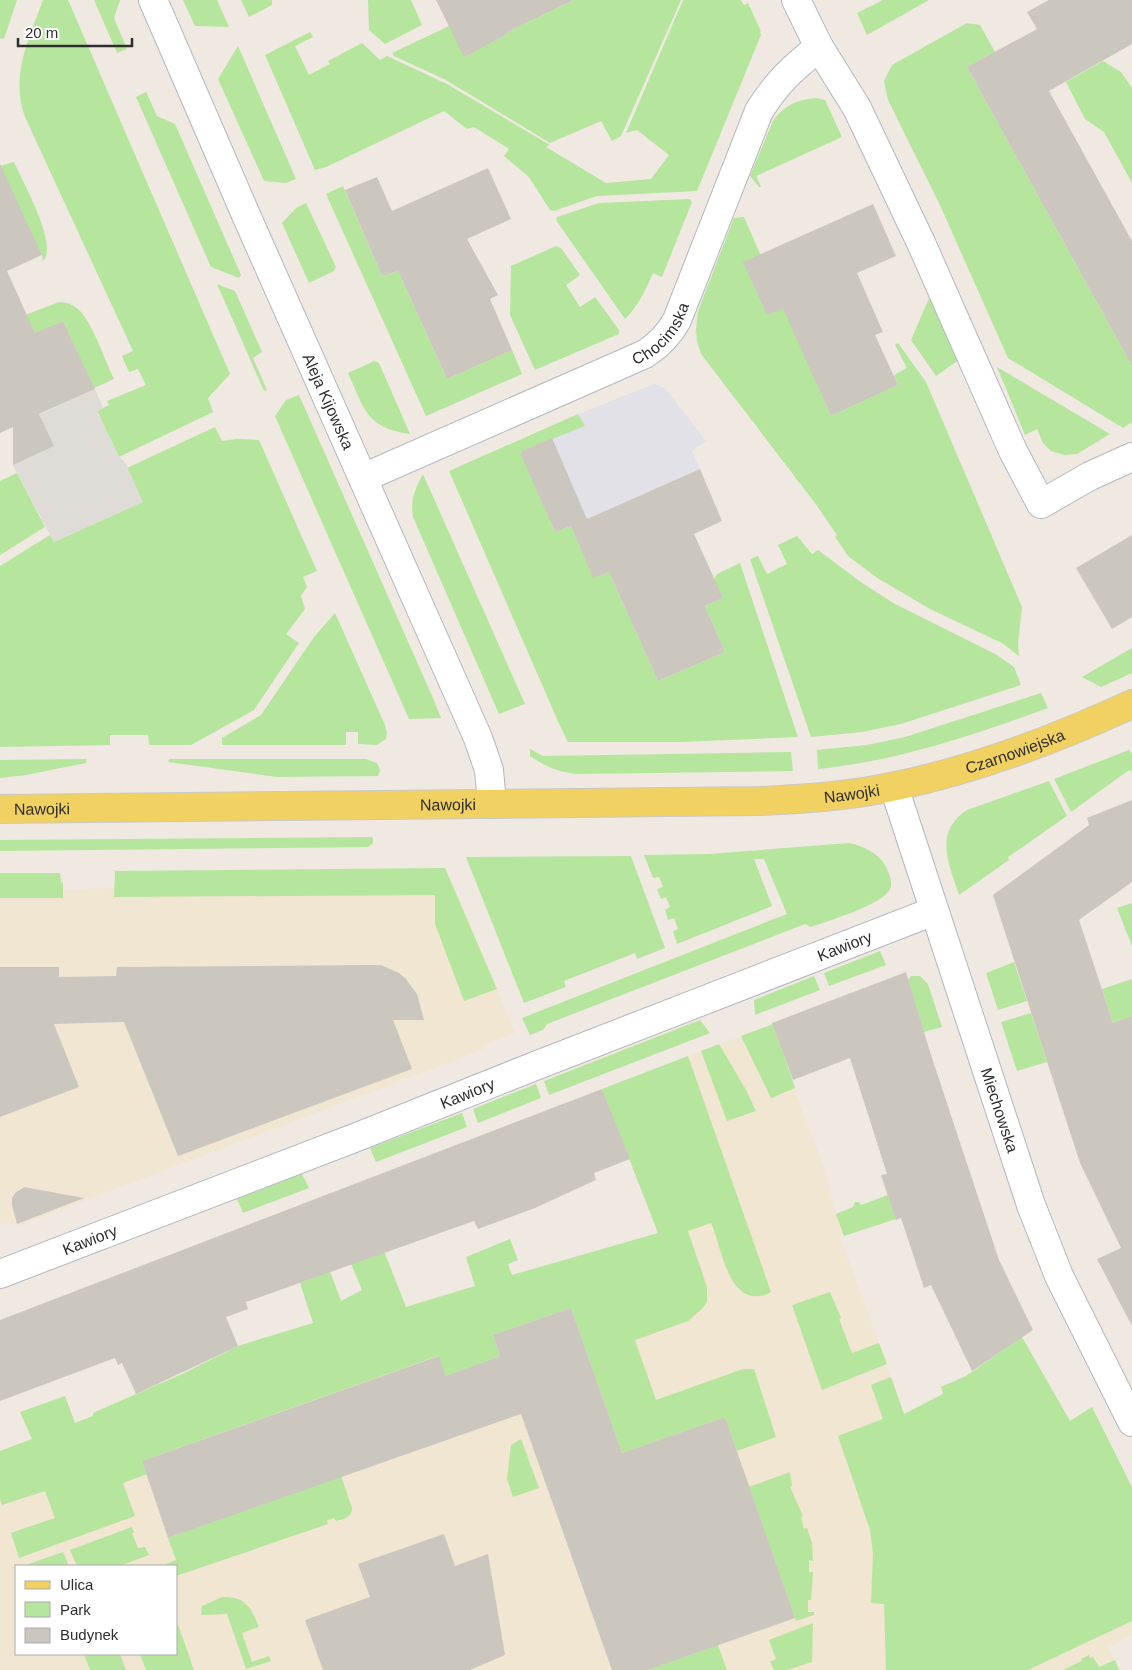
<svg xmlns="http://www.w3.org/2000/svg" width="1132" height="1670" viewBox="0 0 1132 1670" font-family="Arial,sans-serif">
<rect width="100%" height="100%" fill="#efe9e1"/>
<!-- industrial -->
<path fill="#e3e1e8" d="M654 384 665 388 706 441 692 451 700 469 587 519 552 438 584 426 578 414Z"/>
<!-- education -->
<g fill="#f0e6d1" fill-rule="evenodd">
<path d="M454 886 515 1033 493 1041 484 1045 485 1048 466 1056 20 1225 0 1223V894L33 890 115 888Z"/>
<path d="M773 1024 793 1080 801 1107 825 1170 836 1214 844 1236 840 1238 867 1309 903 1414 981 1477 1078 1416 1132 1510V1635L1108 1647 1119 1670H0V1451L93 1416V1413L182 1374 238 1346 313 1323 322 1337 422 1301 658 1233 602 1089ZM16 1566H176V1654H16Z"/>
</g>
<!-- green -->
<g fill="#b6e59e">
<path d="M0 0H17L4 39 0 38Z"/>
<path d="M43 0H68L230 374 208 398 213 412 119 457 97 411 109 405 107 401 146 385 138 369 129 372 122 356 133 351 25 117C10 76 29 39 43 0Z"/>
<path d="M94 0H120L114 18 127 49 117 53Z"/>
<path d="M183 0H217L229 27 195 26Z"/>
<path d="M241 0H272V5L249 17Z"/>
<path d="M368 0H411L422 25 385 44 369 30Z"/>
<path d="M574 0H681L621 136 612 141 601 121 550 143 446 80 394 56 392 53 449 26 465 56 508 34 507 32Z"/>
<path d="M683 0H741L744 5 748 3 760 29 761 35 697 191 597 196 554 211 550 210 529 177 504 156 509 149 474 127 467 129 444 111 326 167 315 170 265 55 310 32 313 37 295 46 309 75 330 64 328 61 362 43 380 60 387 56 447 84 550 145 546 147 606 183 651 179 669 155 637 130 626 133Z"/>
<path d="M883 0H929L867 35 857 13Z"/>
<path d="M967 23 980 25 995 52 967 67 1132 366V422L1123 428 1008 358 939 203 888 100 884 81 892 65Z"/>
<path d="M238 46 296 179 286 183 264 181 218 79Z"/>
<path d="M1103 61 1121 72 1132 88V183L1104 132 1085 119 1066 82Z"/>
<path d="M146 92 157 116 175 124 241 275 239 278 211 267 136 97Z"/>
<path d="M816 98 825 100 842 137 756 176 761 187H759L750 176 773 121C783 106 798 99 816 98Z"/>
<path d="M14 162C22 181 59 245 43 261L42 255 0 166Z"/>
<path d="M343 186 382 276 398 271 447 379 512 350 522 374 426 416 326 194Z"/>
<path d="M690 199 692 202 662 277 653 273C645 291 639 305 625 319L556 220 557 217 599 203Z"/>
<path d="M306 203 336 267 334 271 309 283 282 223 296 208Z"/>
<path d="M744 217 831 416 898 385 894 375 907 368 895 345 898 343 926 382 1022 607 1018 643 1019 656 1002 643 930 609 879 579 849 557 835 537 837 535 815 503 701 354 697 341 696 330 698 311 734 218Z"/>
<path d="M556 246 561 248 580 275 566 285 580 307 595 297 619 330V334L535 370 510 315 511 266Z"/>
<path d="M217 284 235 291 262 352 253 358 267 390 264 391Z"/>
<path d="M930 296 960 359 936 376 911 340Z"/>
<path d="M59 302C67 302 74 305 80 311 93 324 105 361 114 379L94 388 63 321 8 346 15 319Z"/>
<path d="M374 361 379 363 410 434C366 428 364 408 348 373Z"/>
<path d="M997 367 1110 434 1077 454 1064 455 1051 451 1043 443 1037 429 1025 435Z"/>
<path d="M299 395 432 696 441 718 409 719 275 416 286 400Z"/>
<path d="M578 414 585 426 520 452 555 532 571 526 593 577 609 572 658 681 725 652 705 606 723 598 714 579 717 574 740 563 798 737 681 742H568L561 728 449 471Z"/>
<path d="M215 427 222 441 236 439 259 440 317 571 303 577 307 587 301 596 305 609 286 634 299 643 254 710 191 745H149L148 735H110V745L0 747V566L50 535 54 542 142 502 127 468Z"/>
<path d="M17 473 45 527 0 555V481Z"/>
<path d="M423 474 525 704 499 714 413 517C410 500 415 489 423 474Z"/>
<path d="M797 536 812 554 818 550 862 583 895 604 997 655 1014 667 1021 685 901 724 862 732 811 737 750 559 758 556 767 574 787 564 778 545Z"/>
<path d="M335 613 385 725 387 733 386 739 377 745 358 744V732H346V745H222V738L261 715 314 637Z"/>
<path d="M1132 648V673L1101 687 1082 677Z"/>
<path d="M1041 693 1048 708C973 735 898 761 818 769L817 750 867 745 905 737Z"/>
<path d="M530 749 543 756 791 752 793 771 576 774C558 772 544 766 530 756Z"/>
<path d="M1129 750 1132 754V772L1129 770 1071 812 1054 779Z"/>
<path d="M86 759V763L26 775 0 778V760Z"/>
<path d="M169 759H366L377 763 380 770 378 776 277 777 168 762Z"/>
<path d="M1049 781 1067 816 1008 857 1009 860 959 895C949 864 933 832 967 810Z"/>
<path d="M373 837V843L368 847 0 851V840Z"/>
<path d="M849 843C863 846 879 853 886 867 889 873 893 883 890 889 884 904 828 921 811 927L805 924 547 1024 543 1030 530 1035 522 1018 787 914 764 859H754L772 906 677 944 673 931 678 929 674 918 668 920 665 910 670 907 666 897 661 899 657 889 663 887 659 877 653 878 644 855 709 854Z"/>
<path d="M631 856 665 948 637 959 635 953 564 981 566 987 524 1003 466 857Z"/>
<path d="M445 868 497 989 464 1001 435 924V895L114 897 115 871Z"/>
<path d="M0 873H60L61 882 63 883V898H0Z"/>
<path d="M1132 903V946L1117 908Z"/>
<path d="M880 951 886 965 829 986 824 973Z"/>
<path d="M1014 962 1027 1001 998 1010 986 973Z"/>
<path d="M814 976 820 990 755 1015 754 1000Z"/>
<path d="M911 976H920L928 984 942 1027 924 1032 908 980Z"/>
<path d="M1132 979V1016L1113 1023 1102 989Z"/>
<path d="M1031 1013 1047 1062 1017 1071 1001 1022Z"/>
<path d="M700 1020 710 1033 549 1095 544 1081Z"/>
<path d="M773 1024 795 1088 771 1098 741 1036Z"/>
<path d="M719 1044 746 1090 756 1111 727 1121 701 1051Z"/>
<path d="M688 1056 771 1292C768 1294 763 1296 760 1296 727 1301 721 1244 711 1223L688 1231 707 1287V1302L702 1309 688 1321 635 1340 656 1400 743 1369H754L776 1437 737 1451 725 1417 622 1453 571 1308 493 1335 500 1356 446 1376 438 1356 142 1461 147 1474 123 1483 135 1516 19 1558 11 1533 55 1518 45 1491 2 1505 0 1500V1451L32 1439 20 1412 65 1396 75 1423 93 1416V1413L182 1374 238 1346 313 1323 300 1283 330 1271 341 1301 362 1290 349 1259 382 1246 406 1307 475 1286 466 1257 510 1239 518 1260 508 1264 512 1275 658 1233 602 1089Z"/>
<path d="M536 1084 541 1098 478 1123 473 1109Z"/>
<path d="M462 1113 467 1127 376 1162 370 1148Z"/>
<path d="M302 1174 309 1188 243 1213 237 1199Z"/>
<path d="M888 1195 896 1219 844 1236 836 1214 853 1207 855 1202H859L861 1205Z"/>
<path d="M830 1292 841 1318 839 1319 852 1353 879 1343 887 1364 822 1390 792 1305Z"/>
<path d="M1022 1337 1070 1421 1092 1407 1132 1487V1621L1028 1670H886L884 1604 871 1603 873 1553 870 1530 838 1436 883 1419 871 1385 891 1377 904 1414 943 1394 941 1387 966 1376Z"/>
<path d="M521 1439 539 1488 513 1497 507 1479 511 1445Z"/>
<path d="M790 1472 792 1486 790 1487 803 1516 801 1517 804 1529 807 1528 812 1543 813 1561 809 1560V1572H813L811 1600H808V1612H814V1615L796 1621 749 1487Z"/>
<path d="M341 1476 352 1508C352 1518 343 1519 336 1521L334 1518 327 1520 328 1524 176 1576V1566H165L164 1565 176 1560 168 1538Z"/>
<path d="M132 1527 134 1533H132L138 1548 145 1547 149 1555 119 1566H77L70 1550Z"/>
<path d="M63 1552 69 1566H23Z"/>
<path d="M222 1597C245 1596 251 1607 259 1627L242 1633 252 1662 269 1656 271 1661 246 1669 227 1614 201 1615 202 1606Z"/>
<path d="M176 1619 194 1670H146L140 1654H176Z"/>
<path d="M813 1623 812 1662 787 1670H774L770 1662 776 1659 769 1640Z"/>
<path d="M718 1645 727 1670H648Z"/>
<path d="M84 1654H120L126 1670H90Z"/>
<path d="M1089 1655 1090 1658 1093 1657 1099 1667 1115 1660 1119 1670H1063L1082 1661 1081 1659Z"/>
</g>
<!-- plaza -->
<path fill="#dfdcd8" d="M95 389 103 408 97 412 119 457 125 462 143 502 54 542 13 465 39 415Z"/>
<!-- building -->
<g fill="#cbc7bf">
<path d="M436 0H574L507 32 508 34 464 57Z"/>
<path d="M1049 0H1132V44L1049 91 1132 241V366L967 67 1037 29 1027 12Z"/>
<path d="M0 164 42 255 7 271 35 333 63 321 95 389 39 414 54 446 13 465V427L0 433Z"/>
<path d="M488 168 511 219 467 239 498 295 490 299 512 350 447 379 398 271 382 276 345 190 377 177 392 211Z"/>
<path d="M873 204 896 256 857 273 883 332 875 335 898 385 831 416 783 309 767 315 743 262Z"/>
<path d="M552 438 587 519 700 469 722 521 694 534 723 598 705 606 725 652 658 681 609 572 593 578 571 526 555 532 527 469 520 452Z"/>
<path d="M1132 535V617L1112 629 1076 568Z"/>
<path d="M1132 800V882L1079 920 1113 1023 1132 1016V1326L1097 1259 1121 1248 1080 1163 993 895 1089 825 1087 818Z"/>
<path d="M368 965H381L399 973 406 979 417 994 424 1020H393L412 1069 178 1156 124 1022 54 1024 79 1087 0 1117V967H59V977L116 976 117 967Z"/>
<path d="M906 972 931 1055 999 1260 1033 1330 972 1371 931 1285 924 1288 901 1218 896 1220 881 1175 887 1174 850 1058 793 1080 772 1023Z"/>
<path d="M602 1089 630 1159 594 1173 596 1180 535 1208 478 1229 474 1221 246 1302 248 1309 226 1317 238 1346 136 1394 122 1363 118 1365 115 1358 0 1401V1320Z"/>
<path d="M25 1187 29 1188 84 1198 17 1224 12 1205V1198L16 1192Z"/>
<path d="M571 1308 622 1453 725 1417 795 1618 648 1670H612L521 1414 168 1538 142 1461 439 1356 446 1376 500 1356 493 1335Z"/>
<path d="M444 1534 455 1566 488 1554 505 1655 470 1670H323L305 1620 370 1597 358 1564Z"/>
</g>
<g fill="none" stroke-linecap="round" stroke-linejoin="round">
<!-- minor casing -->
<g stroke="#b4b7c1" stroke-width="30">
<g id="minor">
<path id="s1" d="M153 0 246 215 478 738 489 770 492 804"/>
<path d="M796 0 819 47 857 108 922 245 1013 451 1041 504 1090 476 1132 457"/>
<path id="s2" d="M363 478 645 354C659 345 669 335 677 320L759 111C777 82 793 68 819 47"/>
<path id="s3" d="M894 787 1031 1205 1059 1276 1132 1422"/>
<path id="s4" d="M0 1274 357 1137 535 1066 934 911"/>
</g>
</g>
<!-- major casing -->
<g stroke="#c9c9c9" stroke-width="30">
<g id="major">
<path id="s5" d="M0 809 760 801C805 799 851 796 896 786 978 769 1056 739 1132 704"/>
</g>
</g>
<!-- minor -->
<use href="#minor" stroke="#fff" stroke-width="28"/>
<!-- major -->
<use href="#major" stroke="#f2d163" stroke-width="28"/>
</g>
<g text-anchor="middle" stroke-width="4" stroke-linejoin="round" paint-order="stroke">
<!-- street labels -->
<g font-size="16" fill="#2e2e2e" stroke="#fff">
<text dy="6" stroke="none"><textPath href="#s2" startOffset="334">Chocimska</textPath></text>
<text dy="6" stroke="none"><textPath href="#s1" startOffset="438">Aleja Kijowska</textPath></text>
<text dy="6" stroke="none"><textPath href="#s5" startOffset="1021">Czarnowiejska</textPath></text>
<text dy="6" stroke="none"><textPath href="#s5" startOffset="852">Nawojki</textPath></text>
<text dy="6" stroke="none"><textPath href="#s5" startOffset="448">Nawojki</textPath></text>
<text dy="6" stroke="none"><textPath href="#s5" startOffset="42">Nawojki</textPath></text>
<text dy="6" stroke="none"><textPath href="#s4" startOffset="906">Kawiory</textPath></text>
<text dy="6" stroke="none"><textPath href="#s4" startOffset="501">Kawiory</textPath></text>
<text dy="6" stroke="none"><textPath href="#s3" startOffset="340">Miechowska</textPath></text>
<text dy="6" stroke="none"><textPath href="#s4" startOffset="96">Kawiory</textPath></text>
</g>
</g>
<!-- legend -->
<rect x="15" y="1565" width="162" height="90" fill="#ffffff" stroke="#ababab"/>
<rect x="25" y="1581" width="25" height="8" fill="#f2d163" stroke="#ababab"/>
<text x="60" y="1590" font-size="15" fill="#2e2e2e">Ulica</text>
<rect x="25" y="1602" width="25" height="15" fill="#b6e59e" stroke="#ababab"/>
<text x="60" y="1615" font-size="15" fill="#2e2e2e">Park</text>
<rect x="25" y="1628" width="25" height="15" fill="#cbc7bf" stroke="#ababab"/>
<text x="60" y="1640" font-size="15" fill="#2e2e2e">Budynek</text>
<!-- scale -->
<path d="M18 38v8h114v-8" fill="none" stroke="#2e2e2e" stroke-width="2.5"/>
<text x="25" y="38" font-size="15" fill="#2e2e2e" stroke="#ffffff" stroke-width="4" paint-order="stroke">20 m</text>
</svg>
